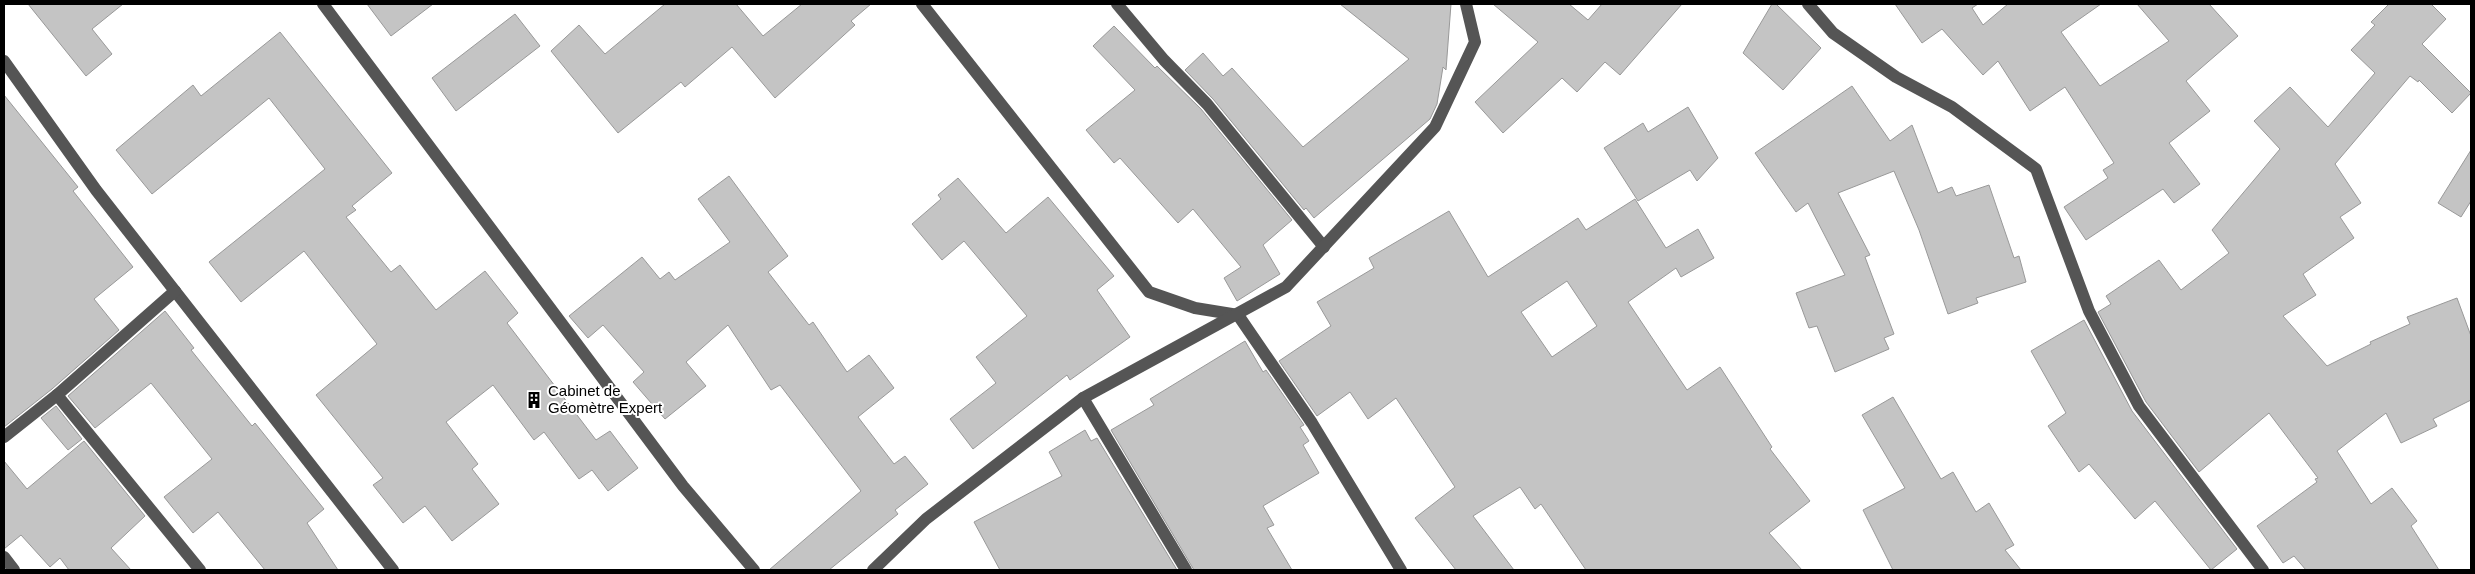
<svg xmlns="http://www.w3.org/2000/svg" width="2475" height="574" viewBox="0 0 2475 574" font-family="Helvetica,sans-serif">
<rect width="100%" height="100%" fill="#fff"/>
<!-- building -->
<g fill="#c4c4c4" stroke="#999" fill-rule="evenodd">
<path d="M28 4H123L92 29 112 54 86 76Z"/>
<path d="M367 4H433L391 36Z"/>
<path d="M665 4H736L763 36 802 4H871L851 21 855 25 775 98 732 47 685 87 681 82 618 133 551 51 579 25 605 54Z"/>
<path d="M1340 4H1451L1446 70 1443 67 1437 104 1430 119 1314 218 1306 208 1304 210 1213 99 1185 70 1203 53 1223 76 1232 68 1303 147 1409 59Z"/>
<path d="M1493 4H1569L1588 20 1602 4H1682L1620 75 1605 62 1577 92 1562 78 1503 133 1475 102 1538 42Z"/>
<path d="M1772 4H1776L1821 48 1783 90 1743 53Z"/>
<path d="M1895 4H1978L1972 8 1983 25 2008 4H2101L2061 32 2100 86 2169 41 2137 4H2209L2238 36 2186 81 2210 111 2169 143 2200 184 2174 203 2163 189 2086 240 2064 207 2108 178 2103 170 2114 163 2065 87 2030 111 1998 61 1983 75 1942 29 1922 43Z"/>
<path d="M2389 4H2431L2446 19 2422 44 2471 93 2452 113 2419 80 2418 82 2410 76 2335 164 2361 203 2340 217 2354 238 2303 274 2316 295 2283 316 2327 366 2371 344 2370 342 2410 324 2407 317 2457 298 2471 336V400L2433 419 2437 426 2401 443 2386 413 2337 451 2371 504 2392 488 2417 521 2411 526 2439 570H2306L2294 556 2283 563 2257 526 2317 482 2315 479 2318 478 2269 413 2199 472 2146 402 2098 312 2111 304 2106 296 2159 260 2181 290 2229 253 2212 230 2280 149 2254 121 2290 87 2328 127 2375 73 2351 50 2375 25 2371 22Z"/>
<path d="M515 14 540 46 456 111 432 78Z"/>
<path d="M1114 26 1155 68 1157 66 1201 109 1292 220 1263 245 1280 274 1237 301 1224 278 1241 267 1193 209 1178 223 1120 158 1114 163 1086 130 1135 90 1093 46Z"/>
<path d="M280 32 392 173 352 206 356 210 346 217 391 272 400 265 436 310 485 271 518 313 507 323 596 440 610 431 638 468 608 491 592 470 579 479 544 432 534 440 493 385 446 422 478 464 472 469 499 504 452 541 425 506 403 523 373 485 383 478 316 395 377 344 304 251 241 302 209 262 325 169 269 98 152 194 116 150 193 85 201 96Z"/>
<path d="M1852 86 1890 141 1912 125 1938 193 1952 187 1956 196 1989 185 2014 258 2019 256 2026 282 1976 298 1978 303 1948 314 1919 230 1894 171 1838 193 1870 255 1865 257 1894 334 1884 338 1889 349 1835 372 1817 326 1809 328 1796 293 1845 275 1808 203 1796 212 1755 153Z"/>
<path d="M4 95 78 187 73 191 133 267 94 299 119 330 52 389 4 427Z"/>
<path d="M1688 107 1718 158 1697 181 1690 170 1638 201 1604 148 1643 123 1648 132Z"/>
<path d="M2471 150V201L2461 217 2438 203Z"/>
<path d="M729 176 788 256 768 272 809 325 813 322 847 372 869 355 894 388 858 417 894 464 905 456 928 484 895 510 898 514 829 570H769L861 491 780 385 771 390 728 325 686 362 706 386 665 419 633 382 644 372 603 325 588 338 569 316 642 257 660 279 669 272 675 280 730 242 698 199Z"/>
<path d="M958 178 1006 233 1048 197 1114 276 1097 290 1130 337 1070 380 1067 375 973 449 950 419 996 383 976 357 1027 316 964 241 942 260 912 224 941 199 938 195Z"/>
<path d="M1635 199 1666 248 1698 229 1714 258 1681 277 1676 268 1628 302 1687 390 1720 367 1772 447 1770 449 1810 501 1769 533 1802 570H1586L1541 504 1535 509 1520 487 1473 516 1514 570H1456L1415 518 1455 487 1396 398 1368 419 1350 392 1317 416 1279 361 1331 326 1317 302 1374 268 1369 258 1449 211 1488 277 1578 218 1586 230ZM1567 281 1597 326 1552 357 1521 312Z"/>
<path d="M165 311 194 348 191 350 252 426 255 423 324 509 307 523 338 570H265L218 512 193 533 164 497 212 459 151 383 95 428 68 396Z"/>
<path d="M2084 320 2132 411 2237 549 2211 570 2155 501 2135 519 2089 464 2079 472 2048 426 2066 413 2031 351Z"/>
<path d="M1245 341 1263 372 1266 370 1304 425 1300 427 1309 441 1303 445 1319 473 1263 506 1274 525 1267 528 1292 570H1194L1111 430 1154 405 1150 399Z"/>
<path d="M1893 397 1941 479 1953 472 1976 512 1989 503 2014 545 2005 550 2021 570H1893L1863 510 1905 488 1862 415Z"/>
<path d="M56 406 82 439 68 450 41 418Z"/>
<path d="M1085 430 1091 441 1097 438 1177 570H1000L974 522 1062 476 1049 452Z"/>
<path d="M84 441 145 516 111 548 131 570H69L60 558 50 567 21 535 4 549V461L27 489Z"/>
</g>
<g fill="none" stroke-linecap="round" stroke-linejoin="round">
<!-- minor -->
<g stroke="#555" stroke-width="12">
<path d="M323 4 683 486 754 570"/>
<path d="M922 4 1149 292 1195 308 1238 315 1312 423 1401 570"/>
<path d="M1117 4 1164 60 1207 104 1324 247"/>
<path d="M1808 4 1833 33 1896 77 1952 107 2036 169 2089 311 2139 406 2263 570"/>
<path d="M4 61 96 190 393 570"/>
<path d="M57 395 200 570"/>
<path d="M1083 398 1186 570"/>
<path d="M4 437 57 395 175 291"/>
<path d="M4 557 14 570"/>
<path d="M873 570 926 519 1083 398 1286 287 1435 127 1475 42 1466 4"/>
</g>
</g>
<!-- icons -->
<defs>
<g id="building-bare" transform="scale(1.35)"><path d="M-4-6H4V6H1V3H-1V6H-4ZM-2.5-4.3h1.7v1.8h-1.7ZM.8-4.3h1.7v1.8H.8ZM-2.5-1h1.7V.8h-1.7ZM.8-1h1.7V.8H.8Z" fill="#000" stroke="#fff" stroke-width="2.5" paint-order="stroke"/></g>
</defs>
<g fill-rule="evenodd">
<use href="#building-bare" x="534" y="400"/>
</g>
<g text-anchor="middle" stroke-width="4" stroke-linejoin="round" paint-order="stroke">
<!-- poi labels -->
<g font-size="15" fill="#000" stroke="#fff" text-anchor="start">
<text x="548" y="396">Cabinet de<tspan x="548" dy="17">Géomètre Expert</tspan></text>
</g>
</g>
<!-- border -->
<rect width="2475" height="574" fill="none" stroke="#000000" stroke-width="10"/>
</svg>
